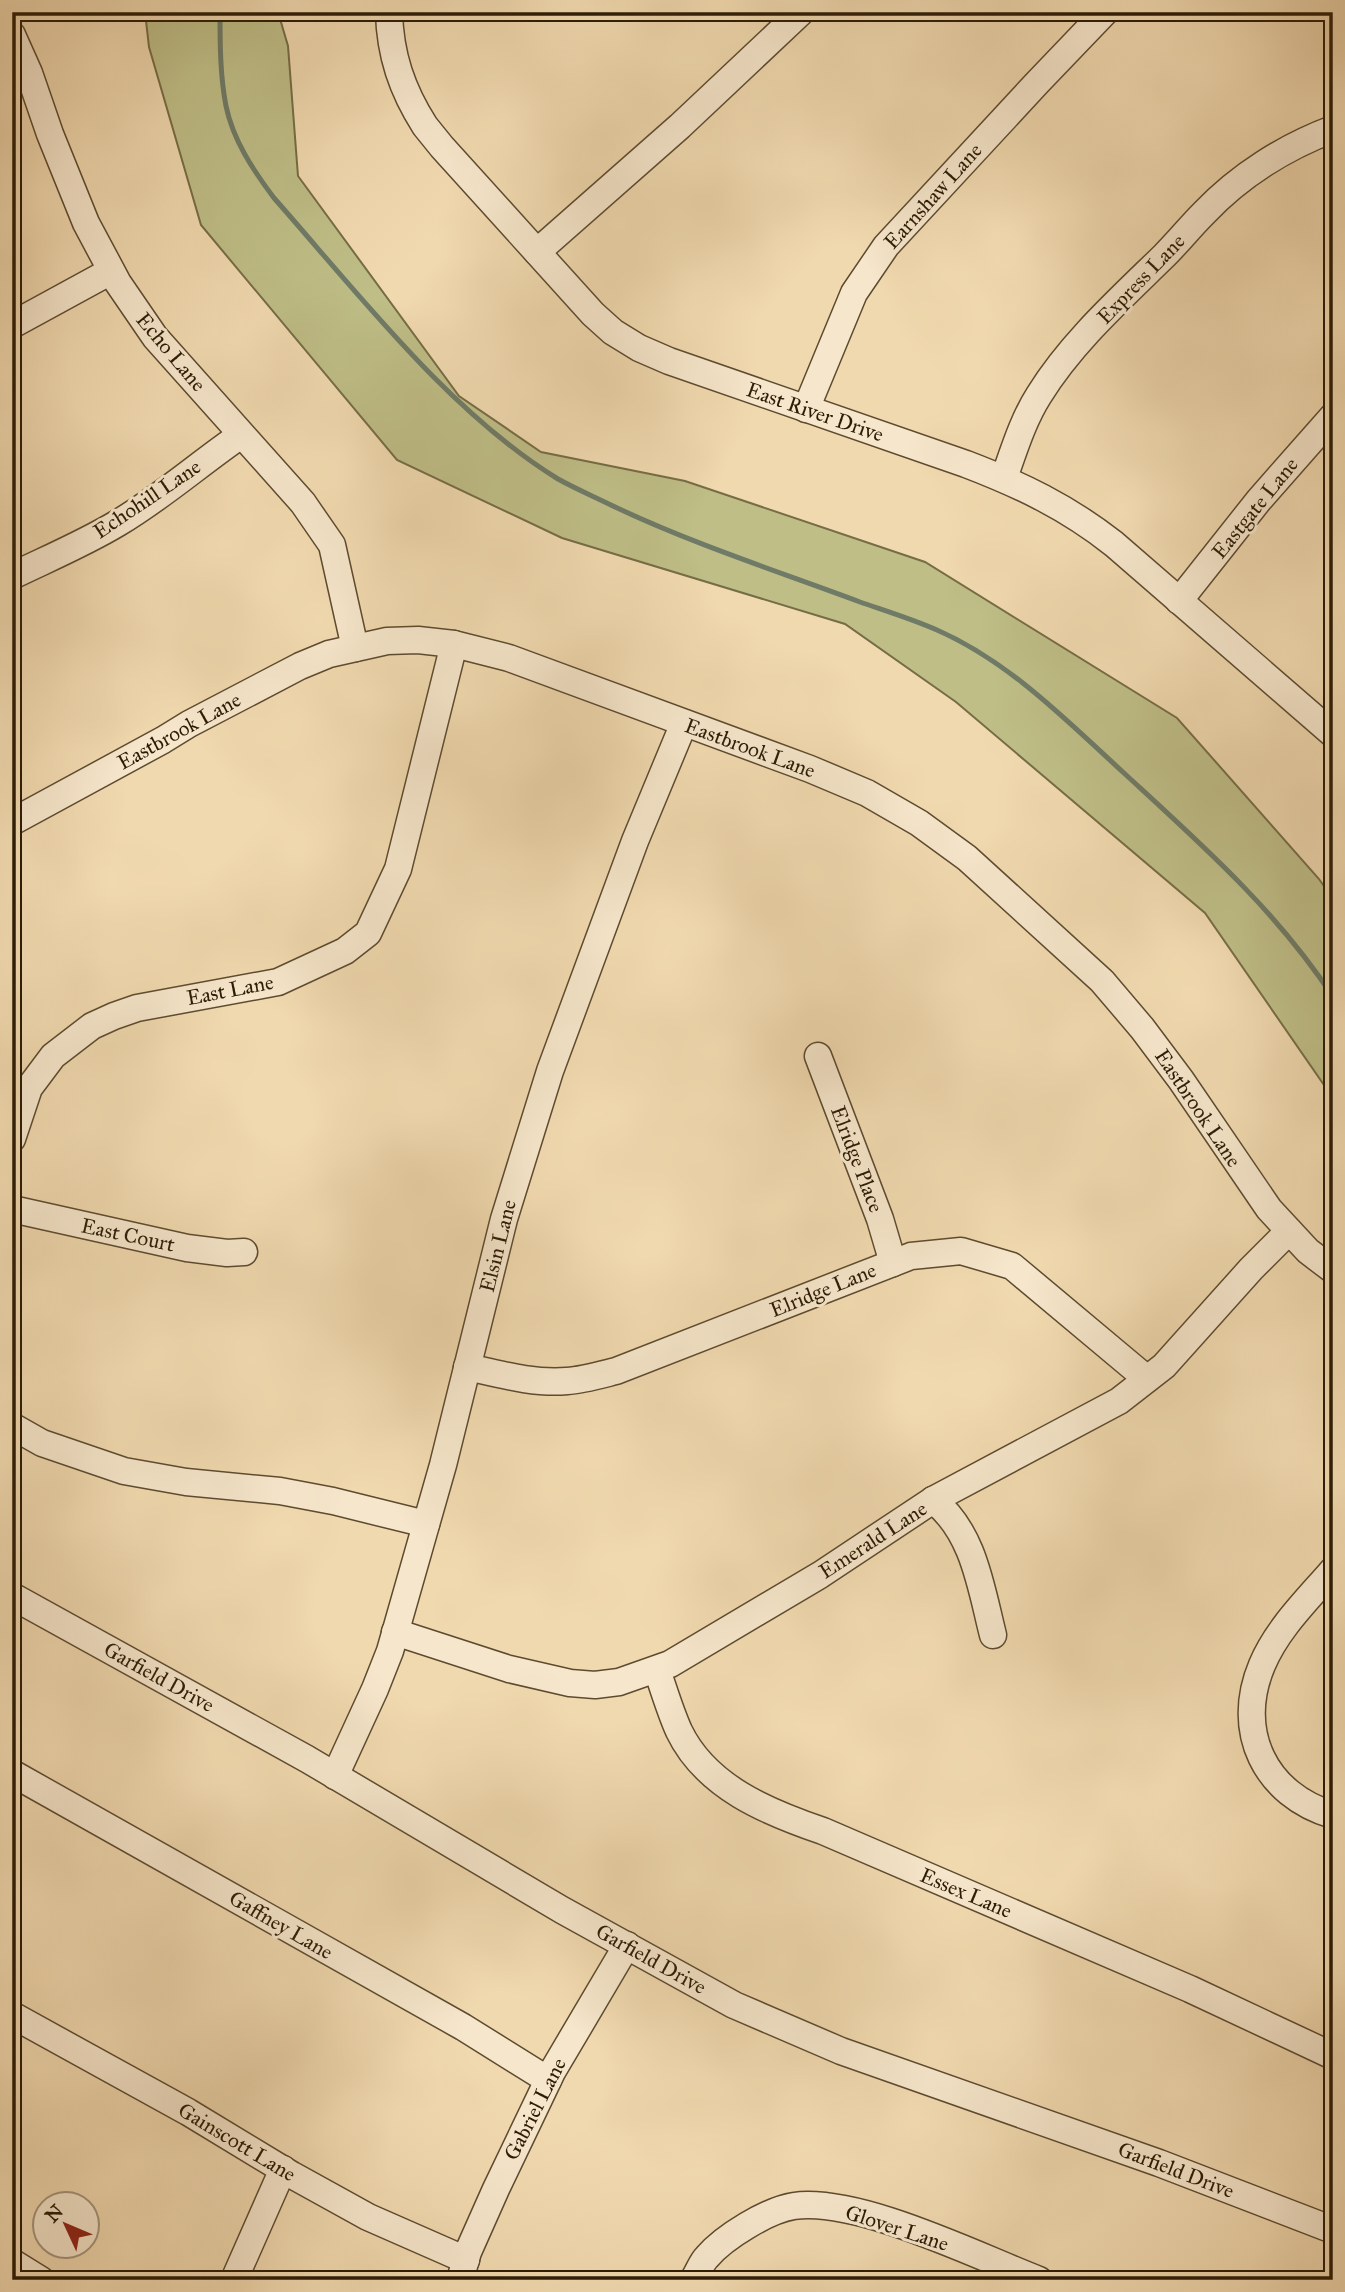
<svg xmlns="http://www.w3.org/2000/svg" width="1345" height="2292" viewBox="0 0 1345 2292" font-family="'IM FELL Great Primer',serif">
<rect width="100%" height="100%" fill="#f1d9af"/>
<filter id="stains"><feTurbulence type="fractalNoise" baseFrequency=".00286" numOctaves="4"/><feColorMatrix values="0 0 0 0 .2 0 0 0 0 .09 0 0 0 0 .02 0 0 0 .5 -.17"/></filter>
<radialGradient id="worn" r=".72"><stop offset=".6" stop-color="#630" stop-opacity="0"/><stop offset="1" stop-color="#630" stop-opacity=".3"/></radialGradient>
<!-- green -->
<path fill="#bfbe87" stroke="#766d46" stroke-width="2" d="M145 12H278L288 46 298 176 459 396 541 452 685 481 925 562 1177 718 1319 879 1333 899V1098L1205 913 956 702 845 624 562 538 397 460 201 225 149 47Z"/>
<g fill="none" stroke-linecap="round" stroke-linejoin="round">
<!-- stream -->
<path stroke="#6f7b67" stroke-width="5" d="M220 12C220 42 220 76 226 106 233 140 253 170 274 198 358 293 450 413 558 479 576 489 595 497 613 506 693 544 777 571 860 602 886 611 912 619 937 630 1010 662 1067 721 1125 774 1200 843 1277 911 1333 997"/>
<!-- minor casing -->
<g stroke="#5d4b30" stroke-width="29">
<g id="minor">
<path d="M389 12C390 55 402 90 425 126L442 147 593 314 613 332 639 348 669 361 966 464C1021 485 1067 507 1114 544L1333 734"/>
<path d="M12 35 29 73 50 134 86 223 118 283 155 337 303 503 332 545 355 648"/>
<path d="M537 252 680 126 801 12"/>
<path d="M12 325 111 271"/>
<path d="M806 409 854 293 886 246 1037 83 1105 12"/>
<path d="M1004 478C1014 450 1023 420 1039 395 1071 343 1120 299 1164 256 1178 242 1190 227 1204 213 1239 176 1285 147 1333 129"/>
<path d="M12 576C47 559 85 543 118 523 162 497 200 463 241 435"/>
<path d="M1179 601 1259 500 1333 416"/>
<path d="M12 822 163 740 189 724 300 666 329 654 387 641 418 640 454 644 509 658 810 769 867 793 919 823 967 858 1102 981 1142 1028 1181 1080 1269 1209 1308 1251 1333 1270"/>
<path d="M818 1056 880 1219 893 1263"/>
<path d="M12 1139 29 1088 53 1056 92 1026 114 1016 137 1008 278 982 345 951 368 933 398 869 454 644"/>
<path d="M12 1209 187 1248 227 1253 244 1252"/>
<path d="M467 1367C499 1374 534 1384 567 1381 583 1380 600 1375 616 1371L911 1256 961 1251 1012 1266 1147 1379"/>
<path d="M12 1426 42 1443 124 1471 186 1482 280 1491 333 1501 426 1524"/>
<path d="M933 1500C974 1532 981 1588 993 1635"/>
<path d="M1333 1570C1307 1600 1277 1629 1262 1665 1234 1731 1265 1795 1333 1815"/>
<path d="M12 1596 307 1759 562 1910 734 2005 841 2051 1159 2163 1333 2230"/>
<path d="M395 1632 509 1669 570 1683 595 1685 619 1682 670 1664 820 1575 933 1500 1119 1401 1164 1366 1251 1269 1289 1231"/>
<path d="M657 1670C664 1690 670 1711 679 1731 706 1787 767 1812 823 1831L1190 1989 1333 2056"/>
<path d="M12 1773 463 2027 548 2080"/>
<path d="M335 1776 375 1689 390 1651 443 1465 504 1219 550 1071 635 841 684 723"/>
<path d="M12 2015 188 2112 292 2175 368 2217 466 2260"/>
<path d="M12 2262 41 2280"/>
<path d="M234 2280 283 2169"/>
<path d="M460 2280 468 2252 496 2189 552 2072 627 1945"/>
<path d="M693 2280C698 2273 701 2263 707 2257 724 2237 768 2210 794 2206 858 2197 977 2256 1039 2280"/>
</g>
</g>
<!-- minor -->
<use href="#minor" stroke="#f6e6cb" stroke-width="26"/>
</g>
<g text-anchor="middle" stroke-width="6" stroke-linejoin="round" paint-order="stroke">
<!-- street labels -->
<g font-size="21" fill="#2c1c06" stroke="#f6e6cb">
<text transform="translate(933 196) rotate(-48)" y="7">Earnshaw Lane</text>
<text transform="translate(1141 279) rotate(-46)" y="7">Express Lane</text>
<text transform="translate(171 352) rotate(50)" y="7">Echo Lane</text>
<text transform="translate(815 412) rotate(19)" y="7">East River Drive</text>
<text transform="translate(147 499) rotate(-34)" y="7">Echohill Lane</text>
<text transform="translate(1255 508) rotate(-51)" y="7">Eastgate Lane</text>
<text transform="translate(179 731) rotate(-29)" y="7">Eastbrook Lane</text>
<text transform="translate(750 748) rotate(20)" y="7">Eastbrook Lane</text>
<text transform="translate(230 990) rotate(-11)" y="7">East Lane</text>
<text transform="translate(1198 1108) rotate(56)" y="7">Eastbrook Lane</text>
<text transform="translate(857 1159) rotate(69)" y="7">Elridge Place</text>
<text transform="translate(128 1235) rotate(12)" y="7">East Court</text>
<text transform="translate(498 1246) rotate(-76)" y="7">Elsin Lane</text>
<text transform="translate(823 1290) rotate(-22)" y="7">Elridge Lane</text>
<text transform="translate(873 1540) rotate(-33)" y="7">Emerald Lane</text>
<text transform="translate(159 1677) rotate(29)" y="7">Garfield Drive</text>
<text transform="translate(966 1893) rotate(23)" y="7">Essex Lane</text>
<text transform="translate(281 1925) rotate(30)" y="7">Gaffney Lane</text>
<text transform="translate(651 1959) rotate(29)" y="7">Garfield Drive</text>
<text transform="translate(535 2109) rotate(-63)" y="7">Gabriel Lane</text>
<text transform="translate(237 2142) rotate(31)" y="7">Gainscott Lane</text>
<text transform="translate(1176 2170) rotate(21)" y="7">Garfield Drive</text>
<text transform="translate(897 2228) rotate(18)" y="7">Glover Lane</text>
</g>
</g>
<!-- margin -->
<rect width="1345" height="2292" fill="none" stroke="#f1d9af" stroke-width="42"/>
<rect x="14" y="14" width="1317" height="2264" fill="none" stroke="#2c1c06" stroke-width="3.5"/>
<rect x="21" y="21" width="1303" height="2250" fill="none" stroke="#2c1c06" stroke-width="2"/>
<!-- north arrow -->
<g transform="translate(66 2225) rotate(314)"><circle r="33" fill="#f6e6cb" stroke="#a5957c" stroke-width="2"/>
<path d="M0-5L12 26L0 18L-12 26Z" fill="#8f2418"/>
<text y="-10" font-size="19" font-weight="bold" text-anchor="middle" fill="#2c1c06">N</text>
</g>
<rect width="100%" height="100%" filter="url(#stains)"/>
<rect width="100%" height="100%" fill="url(#worn)"/>
</svg>
